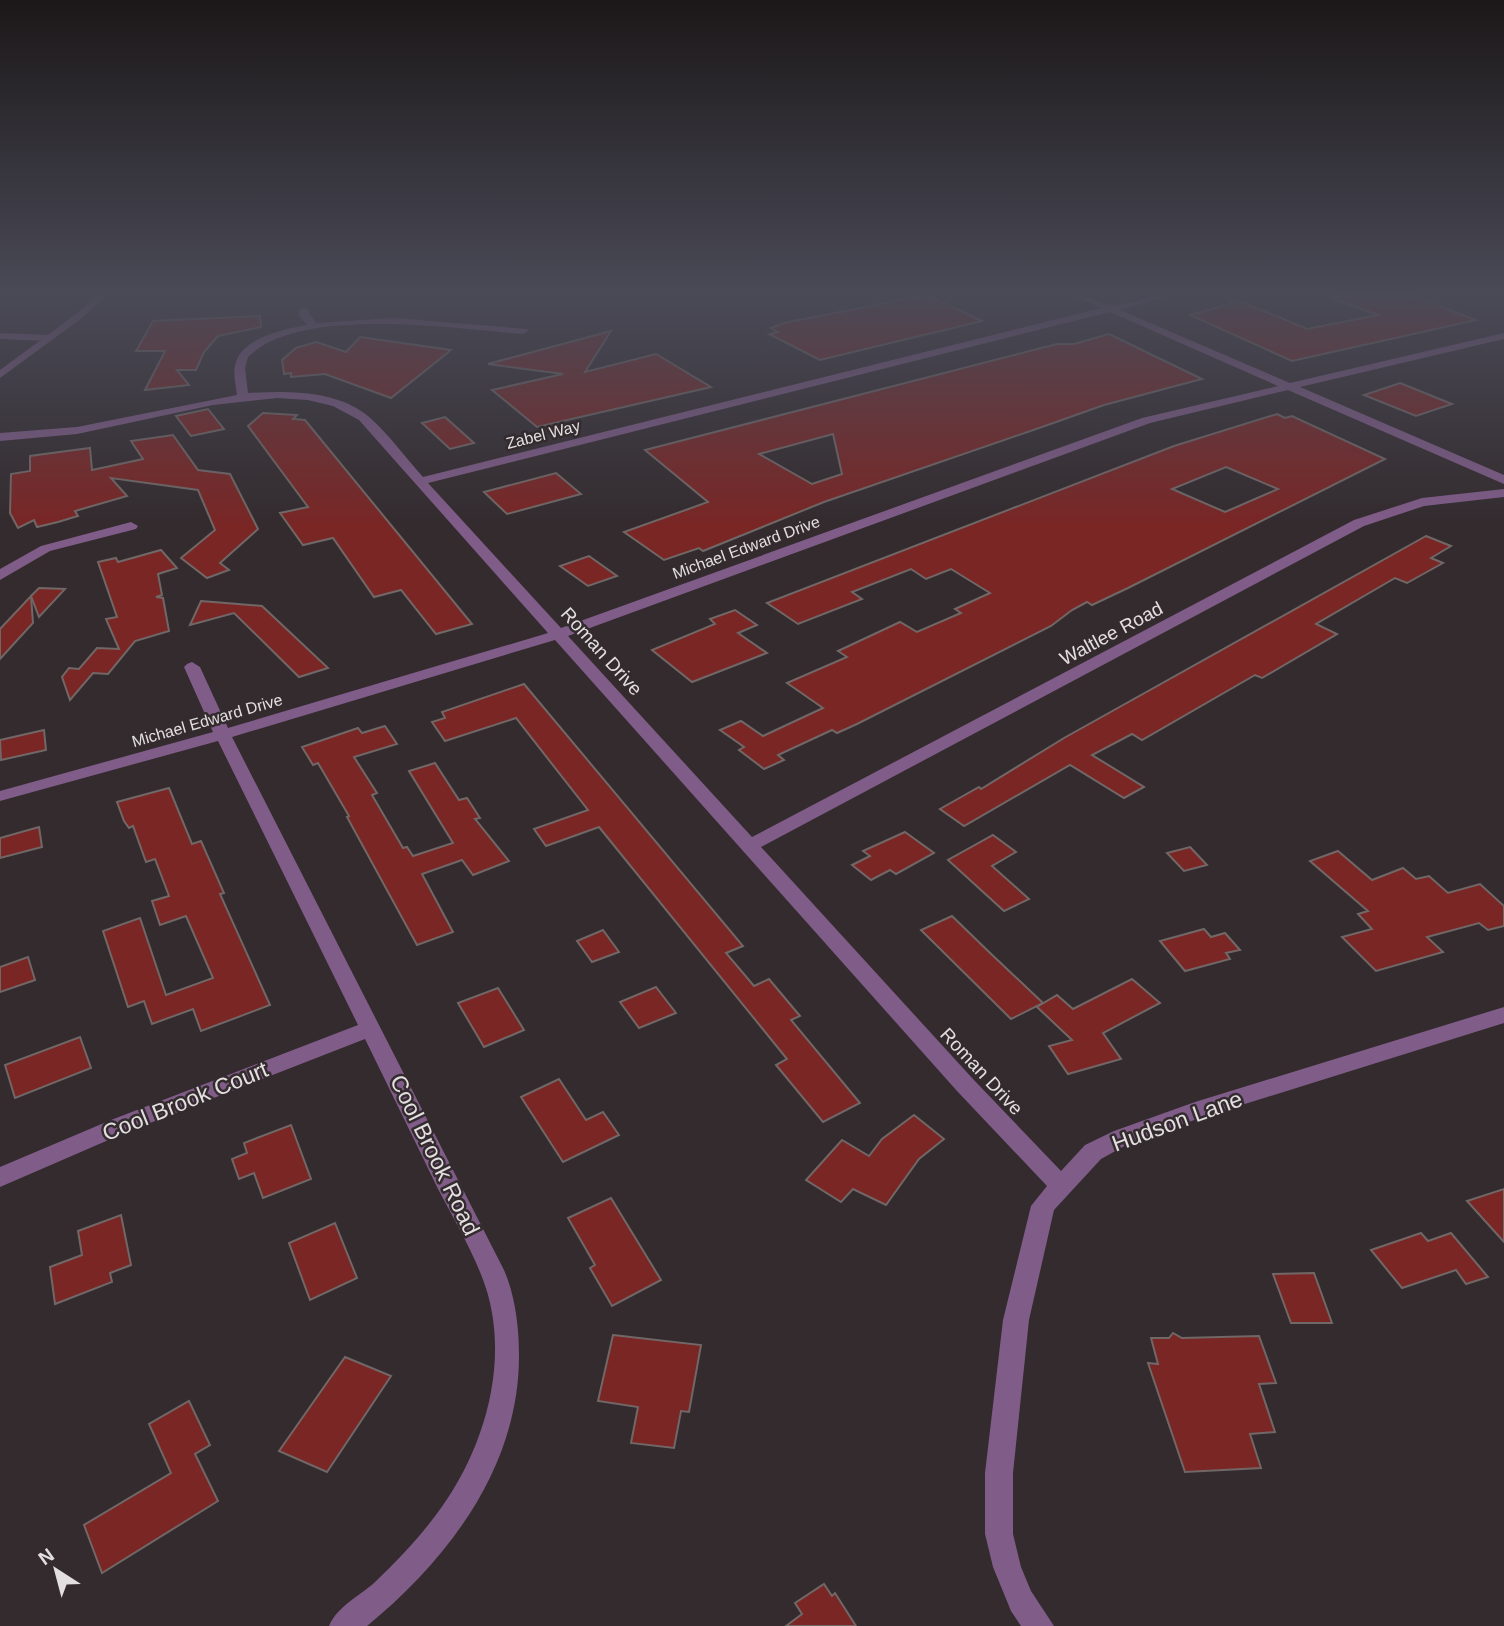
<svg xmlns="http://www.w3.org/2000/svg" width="1504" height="1626" viewBox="0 0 1504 1626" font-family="Helvetica,sans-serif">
<rect width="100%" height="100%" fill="#332b2e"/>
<!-- building -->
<g fill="#792625" stroke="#716766" stroke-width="2" fill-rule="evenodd">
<path d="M922 296H929L982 321 820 360 769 334 778 332 771 328 784 323Z"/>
<path d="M1334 296H1412L1476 320 1292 361 1190 315 1240 301 1307 329 1378 315 1334 299Z"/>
<path d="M260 316 261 327 218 336 204 352 196 370H177L189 385 145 390 165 351H136L153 321Z"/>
<path d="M611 331 585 372 656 354 711 387 537 427 492 390 563 374 488 364Z"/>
<path d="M1109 334 1202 379 1104 405 1042 427 824 502 703 551 699 548 664 560 624 532 708 502 645 450 1057 344H1074ZM833 434 842 474 812 484 759 454Z"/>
<path d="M360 337 451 350 391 398 325 374 291 377V373L284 374 282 360 296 348 316 342 346 352Z"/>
<path d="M1400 383 1452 404 1416 416 1364 395Z"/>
<path d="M208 409 224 429 191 436 176 416Z"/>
<path d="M263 413 297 415 293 419 305 420 472 624 436 634 401 590 374 597 333 538 303 545 280 513 308 507 248 426Z"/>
<path d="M1277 414 1285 418 1292 416 1385 459 1128 588 1092 605 1087 602 1072 610 1051 626 857 724 837 733 832 730 778 755 784 760 764 769 739 750 744 747 720 730 741 721 763 736 823 708 787 683 847 657 838 651 900 622 917 632 961 613 955 609 990 593 951 569 926 579 911 569 852 592 862 599 798 624 767 603 1174 446ZM1226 467 1278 489 1225 512 1172 489Z"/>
<path d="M445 417 474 443 450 449 422 423Z"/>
<path d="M173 435 198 470 230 474 258 529 220 563 229 570 207 578 181 558 215 530 198 490 111 478 127 496 75 511 78 516 58 522 37 527 34 520 18 528 10 513 11 474 30 471V456L90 448 92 470 143 459 131 441Z"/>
<path d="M556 473 581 494 507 514 484 492Z"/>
<path d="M1426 536 1451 546 1431 558 1443 563 1407 583 1395 578 1316 624 1337 634 1262 678 1255 675 1142 740 1132 734 1092 755 1144 787 1124 798 1070 765 964 826 940 809 979 787 981 789 1064 738Z"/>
<path d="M161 550 177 568 158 574 162 595 156 597 163 598 169 631 135 641 108 674 93 673 70 700 62 677 69 668 79 669 97 648 119 649 106 619 117 617 98 562 116 558 118 562Z"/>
<path d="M589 556 617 576 588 586 560 566Z"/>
<path d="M39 588 65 589 39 617 31 596Z"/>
<path d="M31 596 33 623 0 659V629Z"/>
<path d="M201 601 262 606 328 668 299 677 234 613 190 625Z"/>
<path d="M735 610 757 625 738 633 767 653 692 682 652 650 715 624 710 619Z"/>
<path d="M524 684 743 946 726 953 754 986 769 979 800 1016 791 1020 860 1103 823 1122 776 1065 787 1059 599 827 546 846 534 829 588 810 516 718 445 741 432 722 445 718 442 712Z"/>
<path d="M385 726 397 744 354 757 377 793 372 795 403 848 407 847 413 856 453 843 409 771 435 763 459 800 467 798 480 818 475 819 509 861 473 875 462 860 422 874 453 932 417 945 347 817 349 816 318 763 313 765 302 747 358 728 362 733Z"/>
<path d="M44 730 46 750 1 760 0 740Z"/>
<path d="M169 788 192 844 201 841 224 893 220 894 270 1005 201 1031 193 1009 152 1024 144 1001 128 1007 103 931 140 918 166 995 213 978 186 916 160 925 152 901 169 896 155 859 146 862 133 826 129 828 124 821 117 802Z"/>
<path d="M39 827 42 847 0 858V838Z"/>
<path d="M905 832 934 853 896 874 890 870 871 880 852 865 870 856 863 851Z"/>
<path d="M993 835 1016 852 992 866 1029 899 1004 911 948 860Z"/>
<path d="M1190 847 1207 865 1184 871 1167 853Z"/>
<path d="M1338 851 1372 880 1403 868 1416 879 1429 876 1448 893 1480 884 1504 906V926L1488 930 1479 923 1427 937 1443 952 1376 971 1342 937 1372 929 1358 914 1368 911 1310 861Z"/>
<path d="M952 916 988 951 1043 1003 1011 1019 921 930Z"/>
<path d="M1204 929 1211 937 1225 933 1240 950 1226 953 1230 959 1185 971 1160 941Z"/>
<path d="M603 930 619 952 592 962 577 941Z"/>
<path d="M28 957 35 980 0 992V967Z"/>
<path d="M1132 979 1160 1003 1103 1033 1121 1059 1068 1074 1049 1046 1072 1040 1037 1007 1057 995 1073 1009Z"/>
<path d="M656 987 676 1013 639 1028 620 1002Z"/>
<path d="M498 988 524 1030 484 1047 458 1003Z"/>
<path d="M80 1037 91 1068 15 1098 5 1065Z"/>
<path d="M559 1079 586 1120 603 1112 619 1135 563 1162 521 1097Z"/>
<path d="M914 1115 944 1139 919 1159 886 1205 853 1189 841 1202 806 1180 842 1140 869 1156 882 1139Z"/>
<path d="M291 1125 311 1179 263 1198 254 1173 239 1179 232 1159 247 1153 244 1143Z"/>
<path d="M1504 1189V1242L1467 1201Z"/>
<path d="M611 1198 661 1280 612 1306 590 1268 595 1265 568 1218Z"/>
<path d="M121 1215 131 1265 110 1273 112 1282 55 1304 50 1267 82 1255 78 1231Z"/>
<path d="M335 1223 357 1278 310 1300 289 1243Z"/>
<path d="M1421 1233 1428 1241 1451 1233 1488 1277 1466 1284 1456 1270 1402 1288 1371 1250Z"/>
<path d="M1314 1273 1332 1323H1291L1273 1274Z"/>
<path d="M1173 1333 1182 1338 1259 1336 1276 1383 1259 1384 1275 1432 1250 1434 1261 1468 1185 1472 1148 1363 1158 1364 1151 1338H1169Z"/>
<path d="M613 1335 701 1345 689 1412 681 1411 674 1448 631 1443 638 1407 598 1401Z"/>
<path d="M345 1357 391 1376 327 1472 279 1451Z"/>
<path d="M189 1401 210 1445 195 1454 218 1501 102 1573 84 1525 171 1473 149 1424Z"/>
<path d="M824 1584 832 1596 835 1593 856 1626H786L802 1614 795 1603Z"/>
</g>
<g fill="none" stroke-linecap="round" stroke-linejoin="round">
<!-- minor -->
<g fill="#805c88" fill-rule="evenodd">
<path d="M1076 296C1090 296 1101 305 1113 305 1131 305 1149 296 1168 296L1120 310 1290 383 1504 333V339L1300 387 1504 475V484L1288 390 1150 423 568 636 752 837 1354 520 1422 498 1504 489V497L1424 506 1364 526 761 847 973 1079 1061 1171 1085 1145 1114 1131 1195 1102 1504 1007V1023L1200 1118 1130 1143 1101 1159 1054 1210 1029 1320 1013 1473V1534L1021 1567 1031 1591 1054 1626H1021L1011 1611 993 1567 985 1534V1473L1003 1320 1031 1206 1047 1186 957 1091 555 640 232 737 504 1270C515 1295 519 1327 519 1354 520 1465 449 1559 367 1626H329C337 1607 359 1596 374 1583 398 1560 422 1535 441 1508 487 1444 512 1353 482 1277 470 1246 452 1216 437 1187 413 1137 389 1088 365 1039L127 1132 0 1187V1167L111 1120 358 1025 218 741 0 801V791L213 732 184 667 187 664 192 662 200 667 228 728 548 633 359 420 333 406 308 400 277 398 213 405 77 434 0 441V433L77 427 237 395C236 384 232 372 236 362 244 337 285 329 307 325L299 316V311L304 308 307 309 316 323 394 318 527 329 528 331 523 334C455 329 300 305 248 357L245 368 248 393C287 391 336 390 368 416 388 433 405 457 423 477L1101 308ZM1110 312 1278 386 1142 418 561 628 428 483Z"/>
<path d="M0 333 50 335 55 338 50 341 0 339Z"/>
<path d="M131 522 138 526 136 529 50 551 0 580V569L41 546Z"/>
</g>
<!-- tertiary -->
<path fill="#805c88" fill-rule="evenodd" d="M95 296H105L86 315 0 378V370L80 311Z"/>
</g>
<!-- sky -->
<linearGradient id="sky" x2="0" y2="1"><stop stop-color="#1c1819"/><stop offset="0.56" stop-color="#4a4a57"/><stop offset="1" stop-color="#4a4a57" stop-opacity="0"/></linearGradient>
<rect width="1504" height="524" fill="url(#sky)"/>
<g text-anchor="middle" stroke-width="5" stroke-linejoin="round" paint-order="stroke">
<!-- far-street labels -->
<g font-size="16" fill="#e3dee0" stroke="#332b2e">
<text transform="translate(543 434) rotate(-14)" y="6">Zabel Way</text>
<text transform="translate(746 547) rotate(-20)" y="6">Michael Edward Drive</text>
<text transform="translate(207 720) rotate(-16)" y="6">Michael Edward Drive</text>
</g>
<!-- street labels -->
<g font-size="19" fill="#e3dee0" stroke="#332b2e">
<text transform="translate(1111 633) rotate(-28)" y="7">Waltlee Road</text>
<text transform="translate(602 651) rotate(48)" y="7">Roman Drive</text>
<text transform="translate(982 1071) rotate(47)" y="7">Roman Drive</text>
</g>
<!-- near-street labels -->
<g font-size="23" fill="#e3dee0" stroke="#332b2e">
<text transform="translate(185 1101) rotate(-22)" y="8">Cool Brook Court</text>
<text transform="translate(1177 1121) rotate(-20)" y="8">Hudson Lane</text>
<text transform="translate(435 1155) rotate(64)" y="8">Cool Brook Road</text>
</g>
</g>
<!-- north arrow -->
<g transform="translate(56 1570) rotate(324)" stroke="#332b2e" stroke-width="5" paint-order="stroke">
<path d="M0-5L12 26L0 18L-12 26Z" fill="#e3dee0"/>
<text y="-10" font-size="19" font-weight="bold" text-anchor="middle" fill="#e3dee0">N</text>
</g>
</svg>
